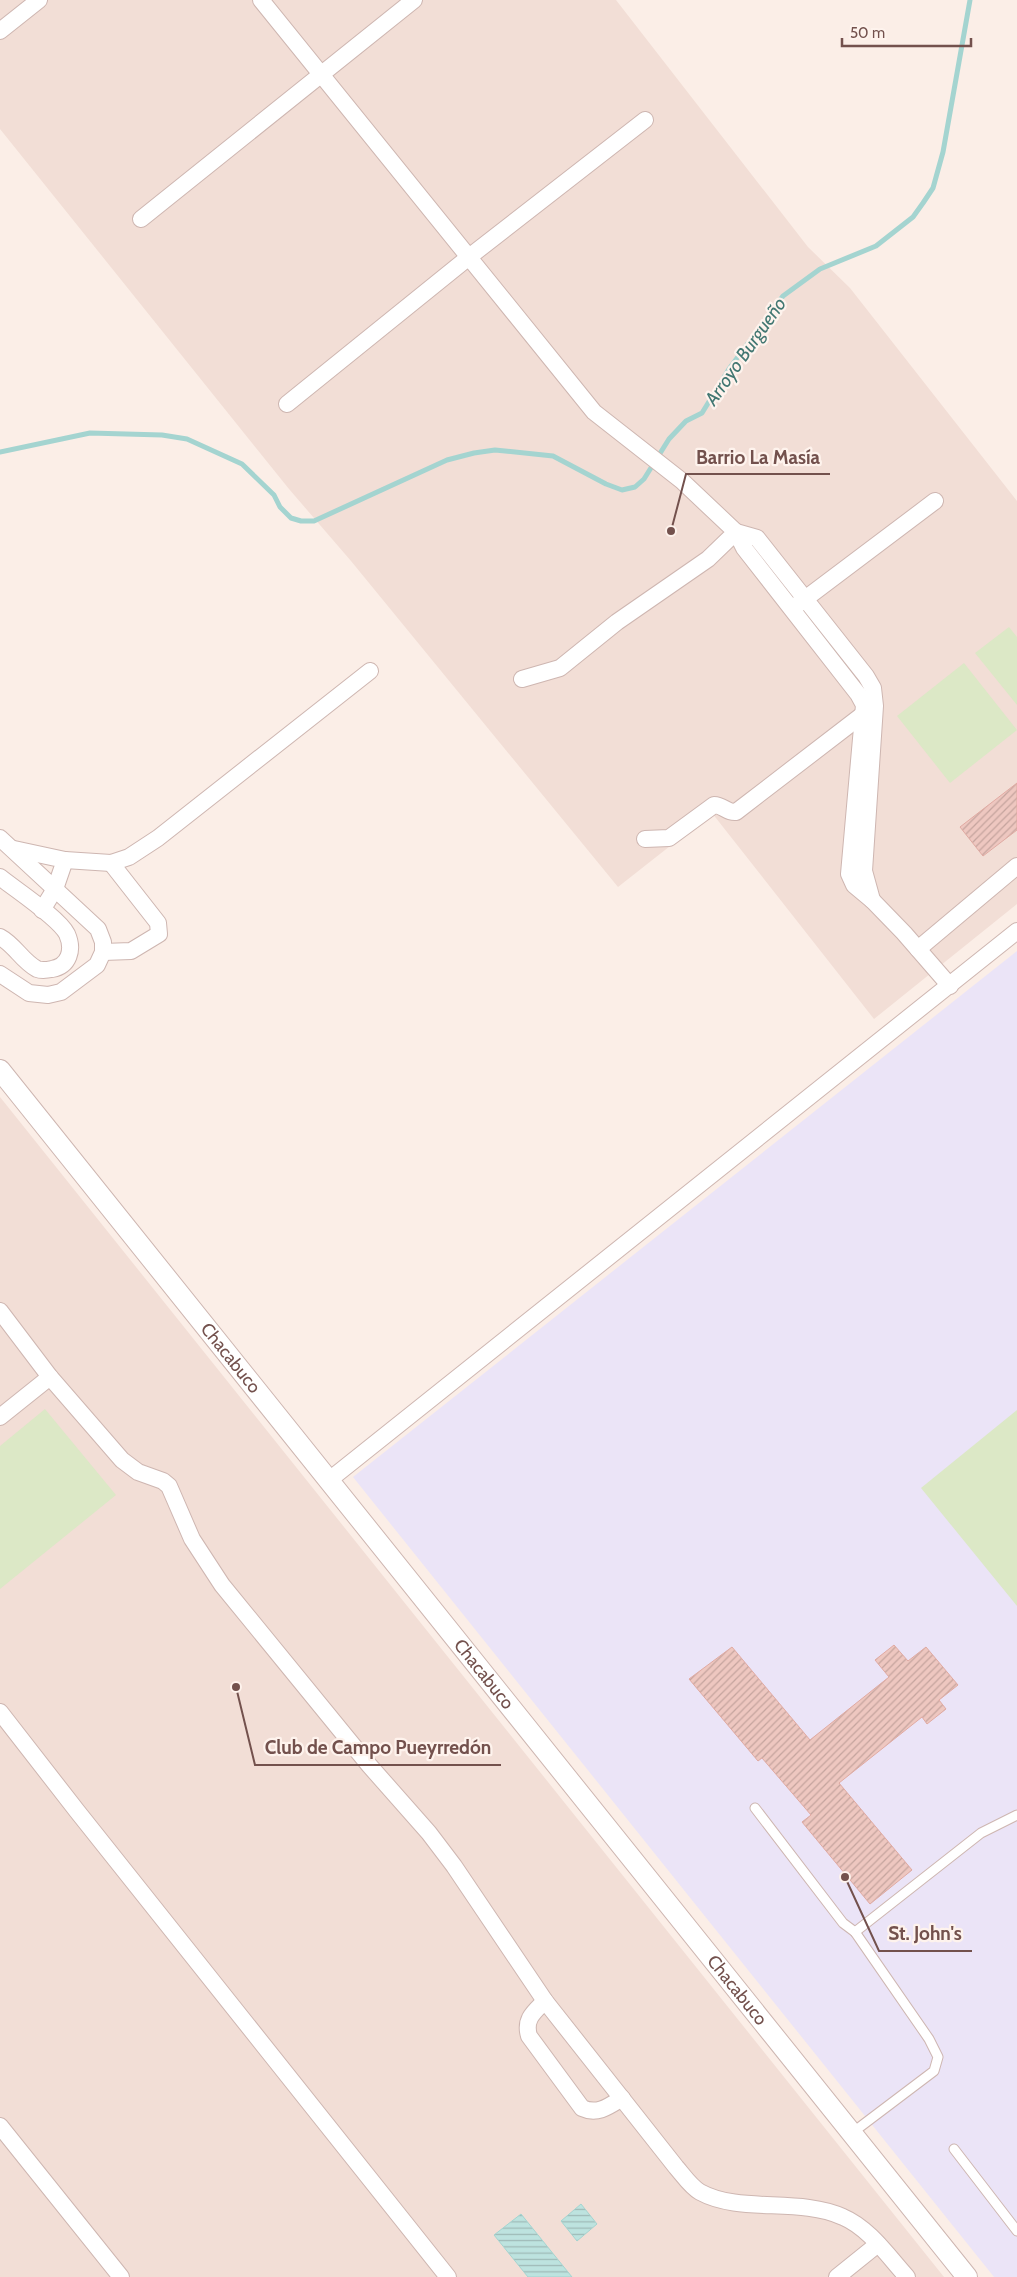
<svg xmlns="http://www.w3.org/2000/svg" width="1017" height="2277" viewBox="0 0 1017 2277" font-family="Cabin,sans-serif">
<defs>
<pattern id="water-rules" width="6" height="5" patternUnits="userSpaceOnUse" patternTransform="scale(1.25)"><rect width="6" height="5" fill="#bde3df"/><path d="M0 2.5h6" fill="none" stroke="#9ebab7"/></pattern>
<pattern id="building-hatch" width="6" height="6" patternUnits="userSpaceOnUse" patternTransform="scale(1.25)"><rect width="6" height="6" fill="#eec7c0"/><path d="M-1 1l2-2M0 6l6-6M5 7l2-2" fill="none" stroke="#c5a49e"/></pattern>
</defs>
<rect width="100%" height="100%" fill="#fbeee7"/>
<!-- residential -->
<g fill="#f2ded6">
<path d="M0 0H616L808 247 850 288 1017 501V904L874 1019 712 813 618 887 351 561 289 489 0 129Z"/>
<path d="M0 1097 944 2277H0Z"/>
</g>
<!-- education -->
<path fill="#ebe4f7" d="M1017 951V2277H994L353 1477Z"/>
<!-- pitch -->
<g fill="#dce8c6">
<path d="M1009 627 1017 637V705L975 653Z"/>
<path d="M964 663 1017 730 950 783 897 716Z"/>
<path d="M45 1409 116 1495 0 1589V1446Z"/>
<path d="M1017 1410V1606L921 1488Z"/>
</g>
<!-- water -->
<g fill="url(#water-rules)" stroke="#a4d4d0">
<path d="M581 2204 597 2224 577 2241 561 2221Z"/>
<path d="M521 2214 572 2277H528L494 2235Z"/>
</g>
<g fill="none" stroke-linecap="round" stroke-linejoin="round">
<!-- stream -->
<path stroke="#a4d4d0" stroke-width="5" d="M0 452 90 433 162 435 187 439 242 464 274 495 280 507 291 518 301 521H314L447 460 474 453 495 450 553 456 606 484 622 490 635 487 644 479 669 439 686 421 702 413 729 369 783 296 820 269 876 246 913 217 923 203 933 188 943 152 970 0"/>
</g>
<!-- building -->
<g fill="url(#building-hatch)" stroke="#e0aaa2">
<path d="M1017 783V830L983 856 960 827Z"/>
<path d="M894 1645 908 1661 926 1647 958 1685 939 1700 946 1709 927 1724 922 1717 839 1783 912 1870 870 1904 802 1822 811 1815 762 1758 758 1761 689 1679 732 1647 810 1740 889 1677 875 1660Z"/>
</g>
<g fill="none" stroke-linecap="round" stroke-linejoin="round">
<!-- service casing -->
<g stroke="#ceb6b1" stroke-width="11">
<g id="service">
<path d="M755 1808 843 1923 855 1932 929 2039 938 2057 934 2071 852 2133"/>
<path d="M855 1932 981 1833 1017 1815"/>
<path d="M954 2149 1017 2231"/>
</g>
</g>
<!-- minor casing -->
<g stroke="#ceb6b1" stroke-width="18">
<g id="minor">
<path d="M261 0 594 412 682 481 736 532 708 559 617 622 560 668 522 679"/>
<path d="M0 31 39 0"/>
<path d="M141 219 414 0"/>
<path d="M287 404 469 257 645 120"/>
<path d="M736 532 757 538 866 676 873 688 875 706 864 871 872 900 854 885 849 874 864 705 858 694 744 548Z"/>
<path d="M797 605 935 501"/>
<path d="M0 838 98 929 103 942V952L97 965 61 992 48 995 29 993 0 974"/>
<path d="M645 839 669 838 714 805C723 805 727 813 736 812L870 709"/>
<path d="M14 849 65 860 55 889 42 910"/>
<path d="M65 860 111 863 129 857 158 838 370 671"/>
<path d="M0 877C16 890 59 918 67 934 74 950 69 966 52 969 47 970 42 971 37 969 22 961 15 945 0 937"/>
<path d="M872 900 904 933 950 986"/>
<path d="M918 949 1017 866"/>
<path d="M103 952 131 951 159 934 158 923 111 863"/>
<path d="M0 1311 50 1377 122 1460 138 1472 163 1481 169 1486 192 1539 222 1585 369 1765 429 1833 454 1866 545 2001 676 2167C683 2175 691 2187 700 2192 740 2214 799 2197 843 2217 869 2228 888 2256 907 2277"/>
<path d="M0 1417 50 1377"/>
<path d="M328 1481 1017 931"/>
<path d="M0 1712 77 1811 448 2277"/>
<path d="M545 2001C534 2012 524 2019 529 2036L582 2108C597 2115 608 2107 622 2098"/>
<path d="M0 2126 121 2277"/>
<path d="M837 2277 878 2244"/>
</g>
</g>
<!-- tertiary casing -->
<g stroke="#ceb6b1" stroke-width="22">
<g id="tertiary">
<path id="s1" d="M0 1070 967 2277"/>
</g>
</g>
<!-- service -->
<use href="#service" stroke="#fff" stroke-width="9"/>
<!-- minor -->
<use href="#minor" stroke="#fff" stroke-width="16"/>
<!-- tertiary -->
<use href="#tertiary" stroke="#fff" stroke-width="20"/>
</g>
<g text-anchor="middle" stroke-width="4.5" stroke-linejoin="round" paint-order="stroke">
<!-- street labels -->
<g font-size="18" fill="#73514d" stroke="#fef3ed">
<text dy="6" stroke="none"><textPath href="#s1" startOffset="369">Chacabuco</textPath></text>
<text dy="6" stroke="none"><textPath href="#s1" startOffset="774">Chacabuco</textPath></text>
<text dy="6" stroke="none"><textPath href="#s1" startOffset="1179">Chacabuco</textPath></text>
</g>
<!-- water labels -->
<g font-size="19" font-style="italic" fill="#427772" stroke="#fef3ed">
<text transform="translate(745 351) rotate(-55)" y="7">Arroyo Burgueño</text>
</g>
</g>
<!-- callouts -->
<path fill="none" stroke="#73514d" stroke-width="2" d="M671 531L686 474H830M236 1687L255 1765H501M845 1877L879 1951H972"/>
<g fill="#73514d" stroke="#fef3ed" stroke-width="2">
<circle cx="671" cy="531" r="5"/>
<circle cx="236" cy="1687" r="5"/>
<circle cx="845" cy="1877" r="5"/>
</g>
<g font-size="19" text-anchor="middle" font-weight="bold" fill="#73514d" stroke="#fef3ed" stroke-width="4.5" stroke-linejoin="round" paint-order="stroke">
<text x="758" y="464">Barrio La Masía</text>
<text x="378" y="1754">Club de Campo Pueyrredón</text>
<text x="925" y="1940">St. John's</text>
</g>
<!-- scale -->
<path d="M842 38v8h129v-8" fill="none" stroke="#73514d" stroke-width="2.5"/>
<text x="850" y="38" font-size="15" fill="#73514d" stroke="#fef3ed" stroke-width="4" paint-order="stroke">50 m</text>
</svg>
